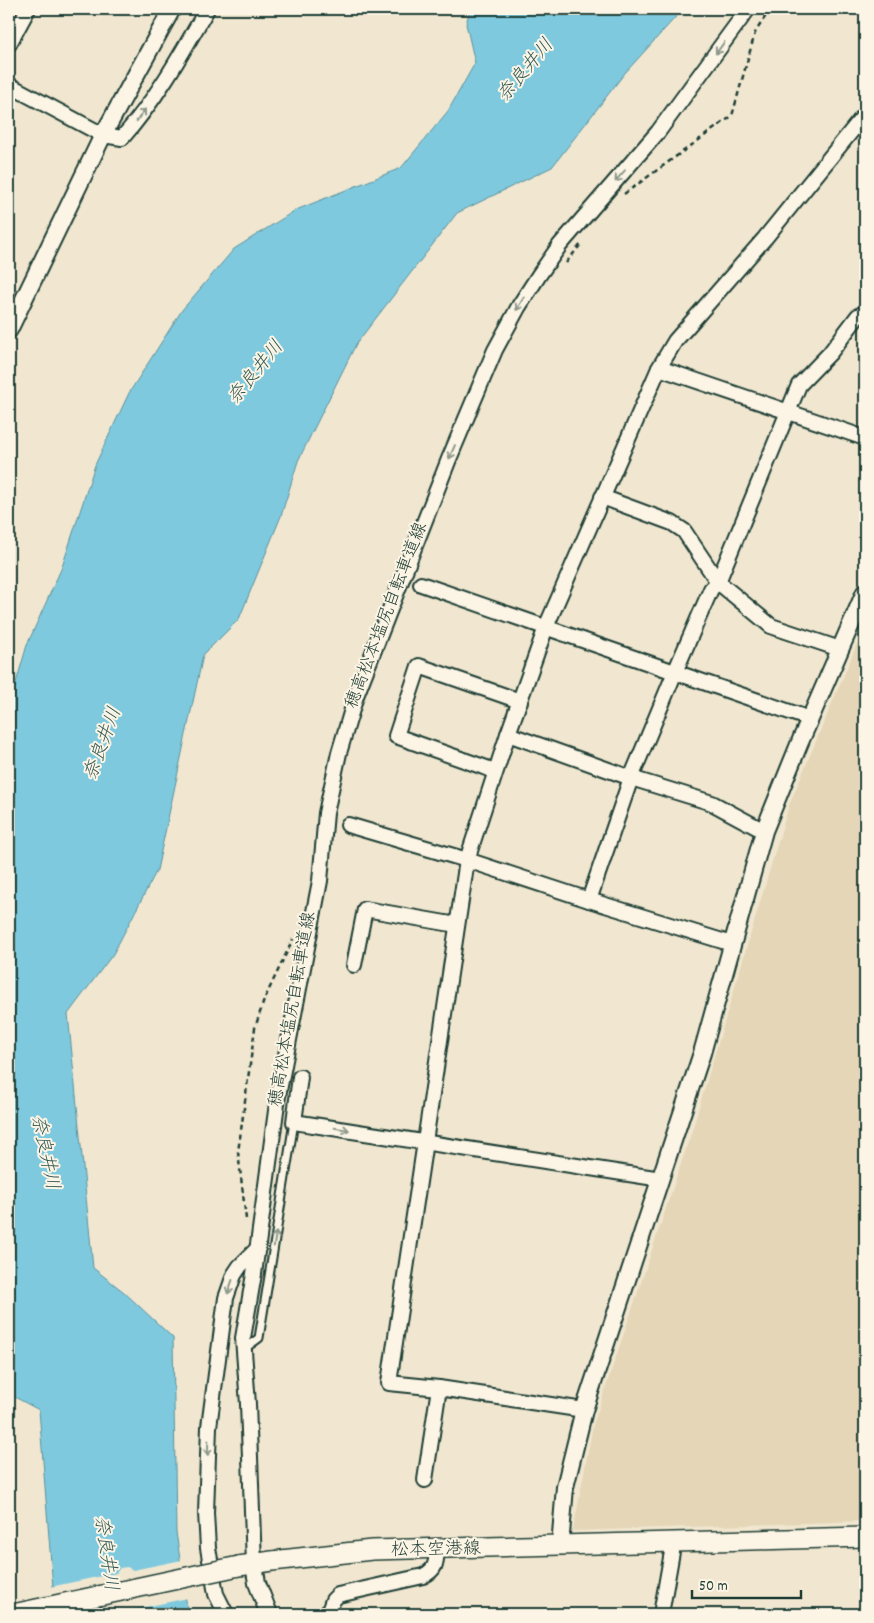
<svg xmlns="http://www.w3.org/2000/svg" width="874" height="1623" viewBox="0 0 874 1623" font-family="Dekko,'Klee One',sans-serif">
<rect width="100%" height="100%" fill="#f1e7d0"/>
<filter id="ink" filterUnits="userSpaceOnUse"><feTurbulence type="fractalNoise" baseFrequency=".02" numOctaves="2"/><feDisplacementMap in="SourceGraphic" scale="10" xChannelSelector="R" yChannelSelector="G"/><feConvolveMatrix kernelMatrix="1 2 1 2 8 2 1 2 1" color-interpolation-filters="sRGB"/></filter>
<g filter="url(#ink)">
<!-- built -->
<path fill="#e4d6b7" d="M857 644 865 648V1521L573 1531 593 1425 691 1134 789 805Z"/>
<!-- water -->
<path fill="#7fc9df" stroke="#59919b" d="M470 9H683L624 74 552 167 457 213 356 344 298 461 281 516 239 619 203 655 157 870 113 954 68 1014 93 1268 124 1292 173 1338 176 1532 188 1614H55L39 1410 9 1394V927L10 923 11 846 9 839V707L27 645 62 567 95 465 129 393 182 310 234 249 296 210 401 168 448 111 475 63 466 24Z"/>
<!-- pier -->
<path fill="#f1e7d0" d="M182 1560 188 1598 112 1614H52L50 1587 116 1573 120 1568 127 1567 133 1570Z"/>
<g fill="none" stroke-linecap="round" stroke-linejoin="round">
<!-- service casing -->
<g stroke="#1f3d34" stroke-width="11">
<path id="service" d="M244 1349 259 1338 294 1122"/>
</g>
<!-- minor casing -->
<g stroke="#1f3d34" stroke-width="18">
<g id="minor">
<path d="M9 44 28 9"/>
<path d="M9 85 103 135 122 138C156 100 182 53 207 9"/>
<path d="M659 368 865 438"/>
<path d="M602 497 672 523 684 531 718 582 771 626 840 649"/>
<path d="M421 584 810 719"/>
<path d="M508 734 631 778 712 803 764 831"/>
<path d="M495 771 396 736 419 666 520 701"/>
<path d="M348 825 467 860 589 900"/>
<path d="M732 944 589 900 631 778 675 672 711 589 718 582 799 385 830 353 858 316 865 313"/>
<path d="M354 965 365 909 457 925"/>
<path d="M300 1077 294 1122 661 1179"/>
<path d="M584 1410 439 1388 389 1383 467 860 508 734 546 627 659 368 675 341 765 238 862 118 865 120"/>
<path d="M425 1480 439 1388"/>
<path d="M254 1564 248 1404 243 1338 254 1274 278 1096 320 881 326 813 339 753 356 696 449 459 495 350 519 306 539 275 560 245 658 132 748 9"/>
<path d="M226 1614 216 1594 208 1548 206 1513 209 1427 226 1298 234 1275 240 1266 258 1248"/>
<path d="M328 1614 333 1600 338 1595 423 1576C437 1569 436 1562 437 1548"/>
<path d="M661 1614 672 1552V1542"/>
</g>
</g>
<!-- tertiary casing -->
<g stroke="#1f3d34" stroke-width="20">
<g id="tertiary">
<path d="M9 330 103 135 172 9"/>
<path d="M560 1546 565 1487 584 1410 702 1053 764 831 800 742 865 592"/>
<path d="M254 1564 257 1583 269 1614"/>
</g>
</g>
<!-- secondary casing -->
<g stroke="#1f3d34" stroke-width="22">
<path id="secondary" d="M239 1566 272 1561 372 1550 865 1537"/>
</g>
<!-- path -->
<g stroke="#1f3d34" stroke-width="2.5" stroke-dasharray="5 4" stroke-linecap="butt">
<path d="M624 194 732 116 755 33 770 9"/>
<path d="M566 263 581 244"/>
<path d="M246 1219 238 1152 255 1028 264 1000 293 939"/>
</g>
<!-- service -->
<use href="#service" stroke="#fcf5e5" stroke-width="7"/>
<!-- minor -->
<use href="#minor" stroke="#fcf5e5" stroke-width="14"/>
<!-- tertiary -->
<use href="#tertiary" stroke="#fcf5e5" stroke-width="16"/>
<!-- secondary -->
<use href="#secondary" stroke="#fcf5e5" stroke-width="19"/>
<!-- secondary-bridge casing -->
<g stroke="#1f3d34" stroke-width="22" stroke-linecap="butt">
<path id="secondary-bridge" d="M13 1614 239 1566"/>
</g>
<!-- secondary-bridge -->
<use href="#secondary-bridge" stroke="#fcf5e5" stroke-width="19"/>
</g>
<!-- one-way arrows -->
<defs><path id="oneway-shaft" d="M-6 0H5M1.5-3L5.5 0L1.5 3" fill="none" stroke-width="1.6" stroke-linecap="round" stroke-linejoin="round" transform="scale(1.25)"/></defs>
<g stroke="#8e998c">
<use href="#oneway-shaft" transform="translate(720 48) rotate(126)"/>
<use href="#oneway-shaft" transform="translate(141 115) rotate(-55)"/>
<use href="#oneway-shaft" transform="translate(620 176) rotate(131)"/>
<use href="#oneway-shaft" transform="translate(520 304) rotate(121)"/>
<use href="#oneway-shaft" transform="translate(452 452) rotate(113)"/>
<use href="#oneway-shaft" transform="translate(342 1129) rotate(9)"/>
<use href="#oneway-shaft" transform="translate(275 1239) rotate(-81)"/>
<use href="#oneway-shaft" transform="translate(230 1287) rotate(109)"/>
<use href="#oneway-shaft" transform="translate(208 1448) rotate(92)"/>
</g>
</g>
<g text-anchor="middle" stroke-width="4" stroke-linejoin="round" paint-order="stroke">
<!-- street labels -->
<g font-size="18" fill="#1f3d34" stroke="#fcf5e5">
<text transform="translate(385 615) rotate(-69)" y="6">穂高松本塩尻自転車道線</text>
<text transform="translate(291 1009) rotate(-80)" y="6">穂高松本塩尻自転車道線</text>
<text transform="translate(436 1548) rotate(-1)" y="6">松本空港線</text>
</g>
<!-- water labels -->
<g font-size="19" font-style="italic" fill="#325956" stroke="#fcf5e5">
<text transform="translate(524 69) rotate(-50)" y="7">奈良井川</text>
<text transform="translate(254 371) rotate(-51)" y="7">奈良井川</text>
<text transform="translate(101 743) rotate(-70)" y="7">奈良井川</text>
<text transform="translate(47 1152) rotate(78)" y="7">奈良井川</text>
<text transform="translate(108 1553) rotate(82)" y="7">奈良井川</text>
</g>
</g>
<!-- margin -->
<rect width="874" height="1623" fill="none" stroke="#fcf5e5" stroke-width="30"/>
<rect x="15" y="15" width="844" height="1593" fill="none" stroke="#1f3d34" stroke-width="2" filter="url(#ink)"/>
<!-- scale -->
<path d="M692 1590v8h109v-8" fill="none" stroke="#1f3d34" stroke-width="2.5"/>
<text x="699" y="1590" font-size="15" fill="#1f3d34" stroke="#fcf5e5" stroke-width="4" paint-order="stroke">50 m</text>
</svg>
